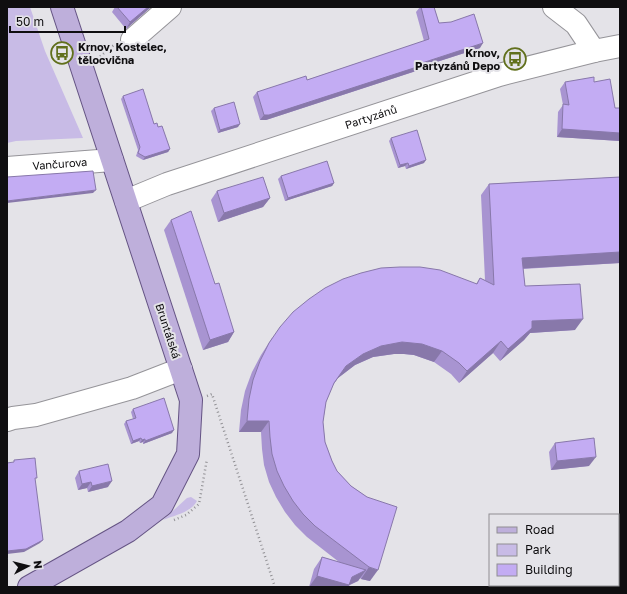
<svg xmlns="http://www.w3.org/2000/svg" width="627" height="594" viewBox="0 0 627 594" font-family="'Golos Text',sans-serif">
<rect width="100%" height="100%" fill="#e4e3e8"/>
<!-- green -->
<g fill="#c8bbe6">
<path d="M7 7H30L45 51 83 138 16 141 7 143Z"/>
<path d="M191 497 197 501C190 513 175 515 163 520L187 498Z"/>
</g>
<g fill="none" stroke-linecap="round" stroke-linejoin="round">
<!-- minor casing -->
<g stroke="#959499" stroke-width="24">
<g id="minor">
<path d="M554 7 576 24 594 51"/>
<path d="M132 40 170 7"/>
<path id="s1" d="M7 168 112 160"/>
<path id="s2" d="M126 201 167 184 499 75 594 51 620 46"/>
<path d="M7 420 13 418 36 415 132 388 181 369"/>
</g>
</g>
<!-- major casing -->
<g stroke="#655484" stroke-width="24">
<path id="major" d="M29 587 128 531 162 505 188 454 191 400 62 7"/>
</g>
<!-- path -->
<g stroke="#929195" stroke-width="2.5" stroke-dasharray="1 3" stroke-linecap="butt">
<path d="M97 59 115 44"/>
<path d="M207 396 212 394 275 587"/>
<path d="M174 520 186 515 199 504 207 459"/>
</g>
<!-- minor -->
<use href="#minor" stroke="#fff" stroke-width="22"/>
<!-- major -->
<use href="#major" stroke="#beafdb" stroke-width="22"/>
</g>
<!-- wall -->
<g fill="#a894d1">
<path d="M115 7H151L126 29 112 12Z"/>
<path d="M420 7H434L439 23 480 48 418 68 416 71 266 120H260L253 97 257 92 307 80 424 41 416 12Z"/>
<path d="M565 82 615 108H620V141L557 137 558 112 563 105 560 89Z"/>
<path d="M123 96 158 127 170 149 168 152 143 160 136 156 138 150 121 99Z"/>
<path d="M214 108 238 127 218 133 211 111Z"/>
<path d="M391 138 424 163 406 169 405 166 398 168 389 141Z"/>
<path d="M281 176 334 183 332 186 285 201 278 179Z"/>
<path d="M620 177V263L523 269 525 286 575 330 530 333 524 340 500 361 493 353 459 383 451 374 434 362 414 355 404 354H394L373 357 355 365 338 378 333 385 326 402 323 422 325 442 332 461 337 471 351 486 367 497 370 581 361 579 360 578 358 581 350 585 348 587H309L314 569 322 557 339 562 307 537 295 525 285 512 276 497 269 482 264 465 262 449 261 432H239L241 410 245 391 252 372 261 355 272 338 476 284 480 278 485 280 481 195 489 184Z"/>
<path d="M217 191 270 198 263 207 218 222 211 200Z"/>
<path d="M171 220 215 284 234 332 228 342 203 350 164 230Z"/>
<path d="M133 409 172 433 143 444V442L140 443 139 441 131 444 124 424 126 421 133 419 131 412Z"/>
<path d="M555 443 589 466 551 470 549 452Z"/>
<path d="M79 471 108 487 88 492 87 488 78 490 75 478Z"/>
</g>
<!-- shaded-wall -->
<g fill="#8878aa">
<path d="M148 7H151L126 29 130 22Z"/>
<path d="M483 43 480 48 418 68 416 71 266 120H260L264 115Z"/>
<path d="M240 124 238 127 218 133 220 130Z"/>
<path d="M562 129 620 133V141L557 137Z"/>
<path d="M170 149 168 152 143 160 145 157Z"/>
<path d="M426 160 424 163 406 169 409 166Z"/>
<path d="M408 163 405 166 398 168 400 165Z"/>
<path d="M334 183 332 186 285 201 288 198Z"/>
<path d="M96 190 93 193 7 203V201Z"/>
<path d="M270 198 263 207 218 222 224 213Z"/>
<path d="M620 252V263L514 269 522 258Z"/>
<path d="M583 319 575 330 530 333 524 340 500 361 508 349 532 321Z"/>
<path d="M234 332 228 342 203 350 210 340Z"/>
<path d="M501 341 493 353 459 383 467 371Z"/>
<path d="M402 342 422 344 442 351 434 362 414 355 404 354H394L373 357 355 365 338 378 326 394 346 366 363 354 381 346Z"/>
<path d="M247 421H269L261 432H239Z"/>
<path d="M174 430 172 433 143 444 145 441Z"/>
<path d="M141 438 139 441 131 444 133 441Z"/>
<path d="M145 439 143 442 140 443 142 440Z"/>
<path d="M596 457 589 466 551 470 557 461Z"/>
<path d="M112 481 108 487 88 492 92 486Z"/>
<path d="M91 482 87 488 78 490 82 484Z"/>
<path d="M43 540 40 543 24 552 7 554V551Z"/>
<path d="M369 567 378 570 370 581 361 579Z"/>
<path d="M366 570 358 581 349 585 348 587H309L317 576 352 577Z"/>
</g>
<!-- building -->
<g fill="#c3acf3" stroke="#8878aa">
<path d="M117 7H148L130 22Z"/>
<path d="M421 7H434L439 23 451 22 474 14 483 43 419 64 420 66 269 115H264L257 92 306 76 307 80 429 39Z"/>
<path d="M594 77V82L610 79 615 108H620V133L562 129 563 104 569 105 565 82Z"/>
<path d="M143 89 154 124 157 123 158 127 162 126 170 149 145 157 138 153 140 147 123 96Z"/>
<path d="M234 102 240 124 220 130 214 108Z"/>
<path d="M417 130 426 160 409 166 408 163 400 165 391 138Z"/>
<path d="M327 161 334 183 288 198 281 176Z"/>
<path d="M93 171 96 190 7 201V177Z"/>
<path d="M263 177 270 198 224 213 217 191Z"/>
<path d="M620 177V252L522 258 525 286 580 284 583 319 532 321V328L508 349 501 341 467 371 459 363 442 351 422 344 402 342 381 346 363 354 346 366 334 383 326 402 323 422 325 442 332 461 337 471 351 486 367 497 397 507 378 570 369 567 315 526 303 514 293 501 284 486 277 471 272 454 270 437 269 421H247L249 399 253 380 260 361 269 343 280 327 293 312 309 299 325 288 343 279 361 273 381 268 400 267H420L440 270 477 284 480 278 494 285 489 184Z"/>
<path d="M191 211 215 284 219 283 234 332 210 340 171 220Z"/>
<path d="M164 398 174 430 145 441V439L142 440 141 438 133 441 126 421 136 418 133 409Z"/>
<path d="M594 438 596 457 557 461 555 443Z"/>
<path d="M35 458 37 478H35L43 540 26 549 7 551V463L14 462V460Z"/>
<path d="M108 464 112 481 92 486 91 482 82 484 79 471Z"/>
<path d="M322 557 366 570 352 577 349 585 317 576Z"/>
</g>
<!-- icons -->
<defs>
<g id="bus-ring" transform="scale(1.15)"><circle r="9.5" fill="#e4e3e8" stroke="#61701c" stroke-width="1.5"/><path d="M-5-6H5V4H4V6H2V4H-2V6H-4V4H-5ZM-3.5-4V0h7V-4ZM-3.5 1.2v1.5H-2V1.2ZM2 1.2v1.5H3.5V1.2Z" fill="#61701c"/></g>
</defs>
<g fill-rule="evenodd">
<use href="#bus-ring" x="62" y="53"/>
<use href="#bus-ring" x="515" y="59"/>
</g>
<g text-anchor="middle" stroke-width="4" stroke-linejoin="round" paint-order="stroke">
<!-- poi labels -->
<g font-size="11" font-weight="bold" fill="#0f0e10" stroke="#e4e3e8" text-anchor="start">
<text x="78" y="51">Krnov, Kostelec,<tspan x="78" dy="13">tělocvična</tspan></text>
<text x="500" y="57" text-anchor="end">Krnov,<tspan x="500" dy="13">Partyzánů Depo</tspan></text>
</g>
<!-- street labels -->
<g font-size="11" fill="#0f0e10" stroke="#e4e3e8">
<text dy="4" stroke="none"><textPath href="#s2" startOffset="259">Partyzánů</textPath></text>
<text dy="4" stroke="none"><textPath href="#s1" startOffset="53">Vančurova</textPath></text>
<text transform="translate(168 331) rotate(72)" y="4">Bruntálská</text>
</g>
</g>
<!-- border -->
<rect width="627" height="594" fill="none" stroke="#0f0e10" stroke-width="16"/>
<!-- legend -->
<rect x="489" y="514" width="130" height="72" fill="#e4e3e8" stroke="#8f8e92"/>
<rect x="497" y="527" width="20" height="6" fill="#beafdb" stroke="#8f8e92"/>
<text x="525" y="534" font-size="12" fill="#0f0e10">Road</text>
<rect x="497" y="544" width="20" height="12" fill="#c8bbe6" stroke="#8f8e92"/>
<text x="525" y="554" font-size="12" fill="#0f0e10">Park</text>
<rect x="497" y="564" width="20" height="12" fill="#c3acf3" stroke="#8f8e92"/>
<text x="525" y="574" font-size="12" fill="#0f0e10">Building</text>
<!-- north arrow -->
<g transform="translate(28 566) rotate(83)" stroke="#e4e3e8" stroke-width="3" paint-order="stroke">
<path d="M0-3L7 15L0 10L-7 15Z" fill="#0f0e10"/>
<text y="-6" font-size="11" font-weight="bold" text-anchor="middle" fill="#0f0e10">N</text>
</g>
<!-- scale -->
<path d="M10 26v6h115v-6" fill="none" stroke="#0f0e10" stroke-width="2"/>
<text x="16" y="26" font-size="12" fill="#0f0e10" stroke="#e4e3e8" stroke-width="3" paint-order="stroke">50 m</text>
</svg>
